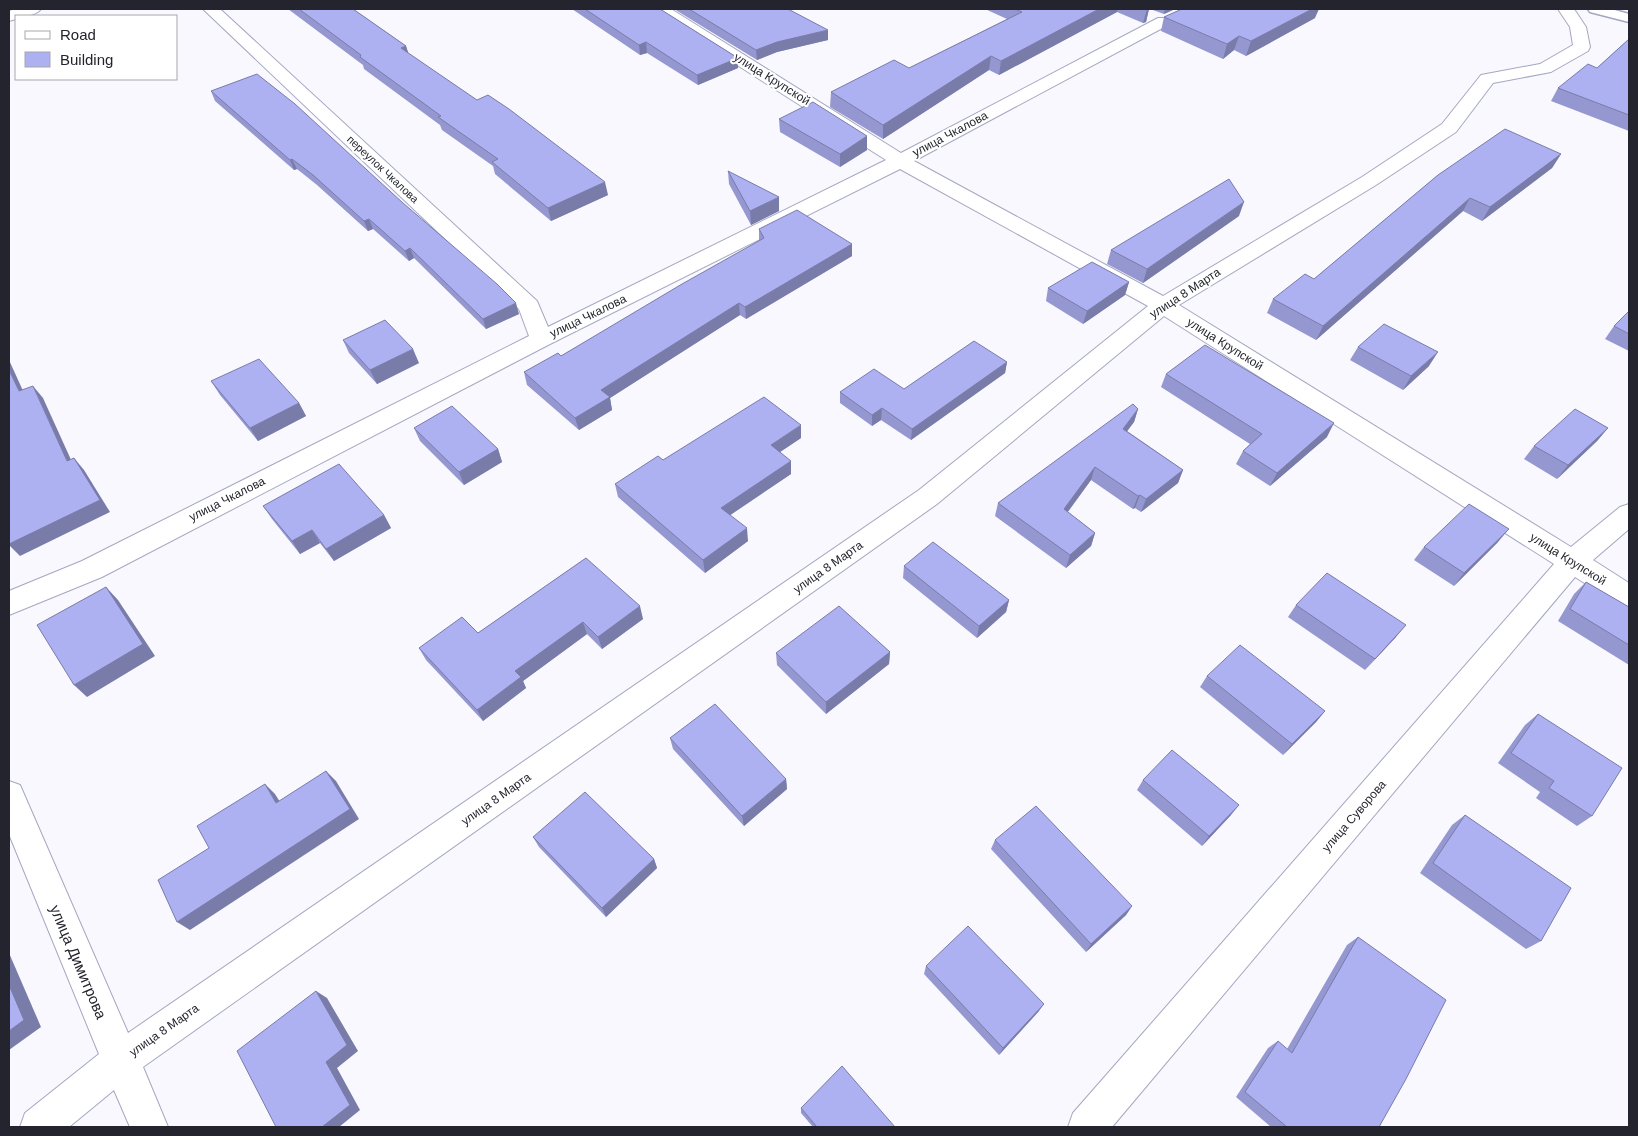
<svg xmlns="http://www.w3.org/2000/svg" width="1638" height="1136" viewBox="0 0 1638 1136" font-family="Helvetica,sans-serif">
<rect width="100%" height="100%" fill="#f8f8fe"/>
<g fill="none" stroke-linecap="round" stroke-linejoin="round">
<!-- service casing -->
<g stroke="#a4a7c0" stroke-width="3">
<path id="service" d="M1588 9H1611L1629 14V22L1590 12Z"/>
</g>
<!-- minor casing -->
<g stroke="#a4a7c0" stroke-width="2">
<path id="minor" d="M203 9H220L537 301 548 327 886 160 654 12 652 9H671L901 153 1158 18H1170L1172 21 1170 24 914 161 1163 296 1362 177 1442 124 1481 75 1540 64 1573 45 1570 27 1558 9H1574L1586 27 1590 47 1588 51 1551 72 1493 83 1456 132 1376 185 1179 305 1571 547 1620 507 1629 504V529L1593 560 1629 583V608L1619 605 1575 577 1112 1127H1068L1073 1113 1554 564 1164 316 937 504 143 1067 168 1127H130L114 1090 69 1127H20L25 1113 99 1054 9 834V781L20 785 128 1033 919 490 1148 306 900 169 550 344 102 577 9 615V591L82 561 529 336 519 309Z"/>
</g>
<!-- tertiary casing -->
<g stroke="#a4a7c0" stroke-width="2">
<path id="tertiary" d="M16 9H41C36 16 24 16 16 16V19L9 21V11Z"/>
</g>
<!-- service -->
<use href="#service" fill="#fff" fill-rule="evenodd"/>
<!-- minor -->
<use href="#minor" fill="#fff" fill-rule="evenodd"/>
<!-- tertiary -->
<use href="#tertiary" fill="#fff" fill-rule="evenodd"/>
</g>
<!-- wall -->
<g fill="#9598d0">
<path d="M288 9H353L406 46 408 53 608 195 551 221 495 174 493 166 442 130 440 125 364 69 363 65Z"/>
<path d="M572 9H660L738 58V68L698 85 647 53 640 55Z"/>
<path d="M674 9H788L828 40 777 52 757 60Z"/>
<path d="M985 9H1149L1146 22 1143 23 1117 12 999 75 989 70 883 139 830 107 831 92 909 68 1007 19Z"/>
<path d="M1150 9H1175L1164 14Z"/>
<path d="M1164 17 1315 18 1246 56 1234 50 1223 59 1161 31Z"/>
<path d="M1629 39V131L1551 101 1558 88 1597 68Z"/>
<path d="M211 91 519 314 486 329 414 258 409 261 373 229 368 231 317 185 297 169 294 170 215 101Z"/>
<path d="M779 119 867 136V150L840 167 780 132Z"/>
<path d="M1561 154 1552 168 1482 221 1463 211 1316 340 1267 313 1273 299 1314 279 1438 175Z"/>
<path d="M728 171 779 211 751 225 729 184Z"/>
<path d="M1239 216 1143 283 1107 264 1111 250Z"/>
<path d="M759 229 852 244V256L746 319 740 315 610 398 612 410 579 430 527 385 524 372 561 356 759 241Z"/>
<path d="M1129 282 1125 295 1083 324 1046 301 1048 288Z"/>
<path d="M1629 311V351L1605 339 1614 326Z"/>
<path d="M343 340 419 363 377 384 349 353Z"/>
<path d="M1358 347 1429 366 1403 390 1350 360Z"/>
<path d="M1007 362 1005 373 911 440 881 420 872 426 840 403V392L904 389Z"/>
<path d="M1166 374 1327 437 1270 486 1236 464 1243 451 1250 444 1161 387Z"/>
<path d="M211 381 299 403 306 416 258 441 220 395Z"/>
<path d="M1138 409 1134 422 1127 431 1183 470 1178 483 1141 512 1135 508 1133 509 1091 480 1068 512 1095 533 1091 546 1066 568 995 516 998 503Z"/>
<path d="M414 428 498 449 502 462 464 485 420 441Z"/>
<path d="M1608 428 1597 441 1557 479 1524 459 1534 446Z"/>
<path d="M801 438 780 452 791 474 730 515 748 541 705 573 618 497 615 484 663 460Z"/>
<path d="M263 506 384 515 391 528 334 561 320 543 300 554 272 519Z"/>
<path d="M1498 542 1454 586 1414 560 1424 547Z"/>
<path d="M586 558 643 619 602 649 587 634 523 681 526 688 483 721 426 660 419 648 478 633Z"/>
<path d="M904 566 1009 600 1006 612 977 638 903 578Z"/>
<path d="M1586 582 1629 607V665L1558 621 1574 594Z"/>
<path d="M1296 605 1396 637 1365 670 1288 617Z"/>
<path d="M890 652 889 664 826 714 777 665 776 653Z"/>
<path d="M1207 676 1325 711 1316 722 1283 755 1200 687Z"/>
<path d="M1538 714 1592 816 1577 826 1536 798 1540 792 1498 763 1525 725Z"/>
<path d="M670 738 786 779 787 789 744 826 673 749Z"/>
<path d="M1143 780 1231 815 1202 846 1137 790Z"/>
<path d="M1465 815 1541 941 1526 949 1420 873 1452 825Z"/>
<path d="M533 837 654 859 657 868 606 917 539 847Z"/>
<path d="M995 840 1132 906 1126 915 1086 952 991 849Z"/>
<path d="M1358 937 1379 1127H1271L1236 1097 1268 1048 1278 1041 1287 1049 1347 945Z"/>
<path d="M926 966 1039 1011 999 1055 924 974Z"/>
<path d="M801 1108 895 1127H813L801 1113Z"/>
</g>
<!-- shaded-wall -->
<g fill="#797ca9">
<path d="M1099 9H1118L1117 12 999 75 1001 61Z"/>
<path d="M1147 9H1149L1146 22 1143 23Z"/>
<path d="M1165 9H1175L1164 14Z"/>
<path d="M1312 9H1319L1315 18 1246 56 1251 41Z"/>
<path d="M828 30V40L777 52 757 60 756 50 777 42Z"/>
<path d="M1239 36 1234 50 1223 59 1227 44Z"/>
<path d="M646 42 647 53 640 55 639 45Z"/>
<path d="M406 46 410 58 401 48Z"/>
<path d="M991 56 989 70 883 139V125Z"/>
<path d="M738 58V68L698 85 697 75Z"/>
<path d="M867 136V150L840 167V154Z"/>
<path d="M1561 154 1552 168 1482 221 1490 207Z"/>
<path d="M292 159 297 169 294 170 290 160Z"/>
<path d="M605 182 608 195 551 221 548 208Z"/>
<path d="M779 197V211L751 225 750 211Z"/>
<path d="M1470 198 1463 211 1316 340 1323 326Z"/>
<path d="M1244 202 1239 216 1143 283 1147 269Z"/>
<path d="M369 219 373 229 368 231 364 221Z"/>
<path d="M852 244V256L746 319 745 307Z"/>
<path d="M410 248 414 258 409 261 405 251Z"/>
<path d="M1129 282 1125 295 1083 324 1087 311Z"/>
<path d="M516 303 519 314 486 329 483 319Z"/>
<path d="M739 303 740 315 610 398 612 410 579 430 575 418 601 390Z"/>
<path d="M413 349 419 363 377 384 370 370Z"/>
<path d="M1438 352 1429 366 1403 390 1411 376Z"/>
<path d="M9 360 29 404 19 391 9 370Z"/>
<path d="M1007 362 1005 373 911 440 912 429Z"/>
<path d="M33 386 43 398 77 473 67 461Z"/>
<path d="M299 403 306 416 258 441 250 428Z"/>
<path d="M882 408 881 420 872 426V415Z"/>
<path d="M1138 409 1134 422 1119 442 1123 429Z"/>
<path d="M1334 423 1327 437 1270 486 1277 473Z"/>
<path d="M801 425V438L771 458V445Z"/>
<path d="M1608 428 1597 441 1557 479 1568 465Z"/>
<path d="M498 449 502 462 464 485 459 472Z"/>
<path d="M74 458 84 470 110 512 20 556 9 545Z"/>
<path d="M791 461V474L723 520 721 508Z"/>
<path d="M1095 467 1091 480 1060 522 1064 509Z"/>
<path d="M1183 470 1178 483 1141 512 1146 499Z"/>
<path d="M1140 495 1135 508 1133 509 1138 496Z"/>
<path d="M384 515 391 528 334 561 326 549Z"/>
<path d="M747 528 748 541 705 573 703 560Z"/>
<path d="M1509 529 1498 542 1454 586 1464 573Z"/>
<path d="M312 530 320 543 300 554 292 541Z"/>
<path d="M1095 533 1091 546 1066 568 1070 555Z"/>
<path d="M106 587 118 600 155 656 87 697 74 685Z"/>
<path d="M1009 600 1006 612 977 638 979 626Z"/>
<path d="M640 606 643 619 602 649 598 637Z"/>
<path d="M583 622 587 634 523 681 526 688 483 721 477 710 515 671Z"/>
<path d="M1406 625 1396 637 1365 670 1375 659Z"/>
<path d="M890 652 889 664 826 714V702Z"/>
<path d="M1325 711 1316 722 1283 755 1292 744Z"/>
<path d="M326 771 336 781 359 819 190 930 177 922Z"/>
<path d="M786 779 787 789 744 826 742 816Z"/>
<path d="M265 784 275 794 287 813 276 803Z"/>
<path d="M1239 805 1231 815 1202 846 1209 836Z"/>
<path d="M654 859 657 868 606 917 602 908Z"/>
<path d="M1132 906 1126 915 1086 952 1091 944Z"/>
<path d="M9 953 41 1027 9 1050Z"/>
<path d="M316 991 327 998 358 1051 337 1068 360 1110 339 1127H322L326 1062Z"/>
<path d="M1044 1004 1039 1011 999 1055 1003 1048Z"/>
</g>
<!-- building -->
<g fill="#adb1f2" stroke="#797ca9">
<path d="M299 9H353L406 46 401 48 477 100 488 95 509 109 605 182 548 208 492 162 498 159 438 117 441 116 360 57 361 55Z"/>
<path d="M585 9H660L738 58 697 75 646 42 639 45Z"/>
<path d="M689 9H788L828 30 777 42 756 50Z"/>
<path d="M1015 9H1099L1001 61 991 56 883 125 831 92 894 60 909 68 1022 12Z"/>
<path d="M1182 9H1312L1251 41 1239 36 1227 44 1164 17Z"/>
<path d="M1629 39V115L1558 88 1588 64 1597 68Z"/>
<path d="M257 74 295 104 403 203 497 284 516 303 483 319 410 248 405 251 369 219 364 221 313 175 292 159 290 160 211 91Z"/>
<path d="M813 102 867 136 840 154 779 119Z"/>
<path d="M1505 129 1561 154 1490 207 1470 198 1323 326 1273 299 1305 274 1314 279 1438 175Z"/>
<path d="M728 171 779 197 750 211Z"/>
<path d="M1229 179 1244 202 1147 269 1111 250Z"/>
<path d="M797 210 852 244 745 307 739 303 601 390 610 397 575 418 524 372 558 353 561 356 682 284 764 238 759 229Z"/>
<path d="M1092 262 1129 282 1087 311 1048 288Z"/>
<path d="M1629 311V334L1614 326Z"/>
<path d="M385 320 413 349 370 370 343 340Z"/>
<path d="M1384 324 1438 352 1411 376 1358 347Z"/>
<path d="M974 341 1007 362 912 429 882 408 872 415 840 392 874 369 904 389Z"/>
<path d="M1205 345 1334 423 1277 473 1243 451 1262 434 1166 374Z"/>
<path d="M259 359 299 403 250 428 211 381Z"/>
<path d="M9 370 19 391 33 386 67 461 74 458 100 500 9 544Z"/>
<path d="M764 397 801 425 771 445 791 461 721 508 747 528 703 560 615 484 658 456 663 460Z"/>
<path d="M1133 404 1138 409 1123 429 1183 470 1146 499 1140 495 1138 496 1095 467 1064 509 1095 533 1070 555 998 503Z"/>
<path d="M452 406 498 449 459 472 414 428Z"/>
<path d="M1575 409 1608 428 1568 465 1534 446Z"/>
<path d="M339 464 384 515 326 549 312 530 292 541 263 506Z"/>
<path d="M1469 504 1509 529 1464 573 1424 547Z"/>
<path d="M933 542 1009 600 979 626 904 566Z"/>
<path d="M586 558 640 606 598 637 583 622 515 671 521 677 477 710 419 648 462 617 478 633Z"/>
<path d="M1327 573 1406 625 1375 659 1296 605Z"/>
<path d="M1586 582 1629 607V645L1570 609Z"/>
<path d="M106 587 143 644 74 685 37 625Z"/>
<path d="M839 606 890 652 826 702 776 653Z"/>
<path d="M1240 645 1325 711 1292 744 1207 676Z"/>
<path d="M715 704 786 779 742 816 670 738Z"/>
<path d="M1538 714 1622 768 1592 816 1549 788 1554 781 1511 753Z"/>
<path d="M1172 750 1239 805 1209 836 1143 780Z"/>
<path d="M326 771 350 809 177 922 158 880 209 848 197 826 265 784 276 803Z"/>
<path d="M585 792 654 859 602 908 533 837Z"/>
<path d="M1036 806 1132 906 1091 944 995 840Z"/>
<path d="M1465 815 1571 888 1541 941 1433 863Z"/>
<path d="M968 926 1044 1004 1003 1048 926 966Z"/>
<path d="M1358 937 1446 1000 1406 1079 1379 1127H1287L1245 1092 1278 1041 1292 1053Z"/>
<path d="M9 985 24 1020 9 1031Z"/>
<path d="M316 991 347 1045 326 1062 350 1105 322 1127H276L237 1051Z"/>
<path d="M842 1066 895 1127H817L801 1108Z"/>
</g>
<g text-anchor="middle" stroke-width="4" stroke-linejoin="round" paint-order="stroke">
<!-- far-street labels -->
<g font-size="11" fill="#23242d" stroke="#fff">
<text transform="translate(383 169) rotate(43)" y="4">переулок Чкалова</text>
</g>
<!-- street labels -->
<g font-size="12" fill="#23242d" stroke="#fff">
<text transform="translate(772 79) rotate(32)" y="4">улица Крупской</text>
<text transform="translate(950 134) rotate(-28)" y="4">улица Чкалова</text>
<text transform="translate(1185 293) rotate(-33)" y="4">улица 8 Марта</text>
<text transform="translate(588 316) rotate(-26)" y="4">улица Чкалова</text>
<text transform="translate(1225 344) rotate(32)" y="4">улица Крупской</text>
<text transform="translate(227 499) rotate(-27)" y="4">улица Чкалова</text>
<text transform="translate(1568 559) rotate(32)" y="4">улица Крупской</text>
<text transform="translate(828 567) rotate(-35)" y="4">улица 8 Марта</text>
<text transform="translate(496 799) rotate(-35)" y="4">улица 8 Марта</text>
<text transform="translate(1354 816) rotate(-49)" y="4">улица Суворова</text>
<text transform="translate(164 1030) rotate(-35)" y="4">улица 8 Марта</text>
</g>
<!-- near-street labels -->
<g font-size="15" fill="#23242d" stroke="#fff">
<text transform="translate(78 962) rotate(67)" y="5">улица Димитрова</text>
</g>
</g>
<!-- border -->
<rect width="1638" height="1136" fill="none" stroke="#23242d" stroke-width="20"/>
<!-- legend -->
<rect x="15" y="15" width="162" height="65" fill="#ffffff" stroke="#a7a7ab"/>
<rect x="25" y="31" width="25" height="8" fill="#ffffff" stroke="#a7a7ab"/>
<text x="60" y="40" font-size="15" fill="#23242d">Road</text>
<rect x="25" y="52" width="25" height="15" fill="#adb1f2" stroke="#a7a7ab"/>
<text x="60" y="65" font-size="15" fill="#23242d">Building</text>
</svg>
